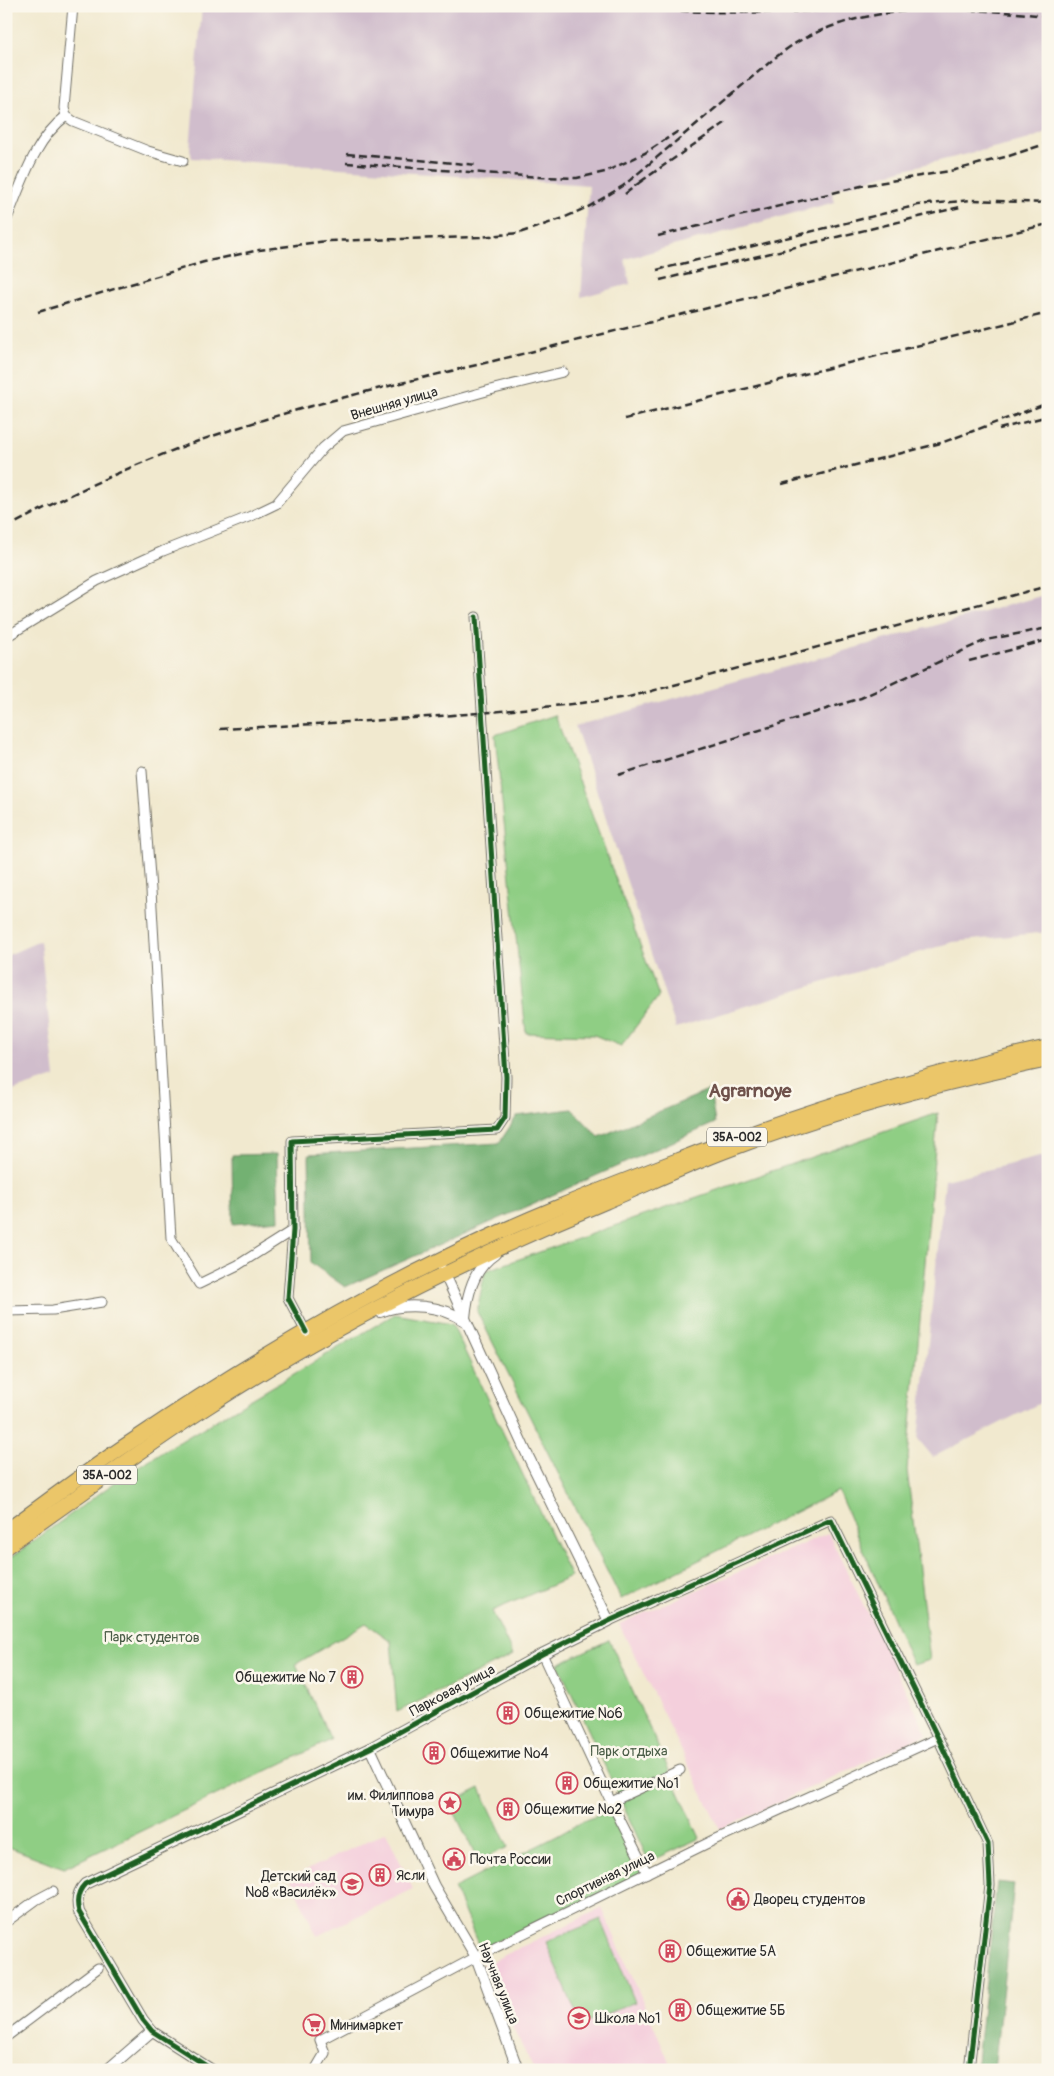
<svg xmlns="http://www.w3.org/2000/svg" width="1054" height="2076" viewBox="0 0 1054 2076" font-family="Pangolin,sans-serif">
<rect width="100%" height="100%" fill="#fbf7ec"/>
<filter id="ink" filterUnits="userSpaceOnUse"><feTurbulence type="fractalNoise" baseFrequency=".02" numOctaves="2"/><feDisplacementMap in="SourceGraphic" scale="10" xChannelSelector="R" yChannelSelector="G"/><feConvolveMatrix kernelMatrix="1 2 1 2 8 2 1 2 1" color-interpolation-filters="sRGB"/></filter>
<filter id="wash" filterUnits="userSpaceOnUse"><feTurbulence type="fractalNoise" baseFrequency=".0096" numOctaves="4" result="noise"/><feDisplacementMap in="SourceGraphic" scale="20" xChannelSelector="R" yChannelSelector="G"/><feGaussianBlur stdDeviation="1.12" result="paint"/><feColorMatrix in="noise" values="0 0 0 0 0 0 0 0 0 0 0 0 0 0 0 0 0 1.4 0 .05"/><feComposite in="paint" operator="in"/></filter>
<g filter="url(#wash)">
<rect width="100%" height="100%" fill="#f1e9cf"/>
<!-- built -->
<g fill="#f4cfdc">
<path d="M828 1533 927 1734 720 1829 619 1624Z"/>
<path d="M386 1832 413 1889 317 1936 290 1878Z"/>
<path d="M602 1908 673 2070H534L482 1966Z"/>
</g>
<!-- industrial -->
<g fill="#d0bdcc">
<path d="M202 6H1048V131L1030 139 901 170 831 190 835 202 625 259 630 284 581 297 589 185 192 158 190 149Z"/>
<path d="M1048 594V932L953 942 676 1028 575 726Z"/>
<path d="M40 941 55 1077 6 1093V956Z"/>
<path d="M1048 1155V1399L933 1457 918 1439 945 1180Z"/>
</g>
<!-- green -->
<g fill="#8fce84" stroke="#5d7c58">
<path d="M555 715 659 996 621 1046 594 1035 526 1033 495 735Z"/>
<path d="M938 1113 907 1470 930 1660 913 1665 838 1491 621 1599 477 1311 485 1271Z"/>
<path d="M395 1314 452 1324 571 1577 492 1611 513 1655 397 1712 391 1641 366 1623 296 1664 331 1740 64 1868 6 1846V1561L132 1470Z"/>
<path d="M609 1640 700 1838 649 1862 558 1664Z"/>
<path d="M480 1788 508 1847 478 1861 450 1803Z"/>
<path d="M606 1813 611 1814 647 1873 480 1949 454 1888 557 1836 585 1820Z"/>
<path d="M601 1919 635 2002 581 2025 546 1942Z"/>
</g>
<!-- forest -->
<g fill="#73b172" stroke="#4f6e4e">
<path d="M710 1090 715 1123 345 1287 311 1263 309 1154 499 1143 517 1116 572 1109 599 1137Z"/>
<path d="M277 1154 279 1220 233 1224 232 1155Z"/>
<path d="M997 1882 1014 1884 994 2070H976Z"/>
</g>
</g>
<g filter="url(#ink)">
<g fill="none" stroke-linecap="round" stroke-linejoin="round">
<!-- minor casing -->
<g stroke="#706e64" stroke-width="11">
<g id="minor">
<path d="M73 6 64 108 66 116 73 121 148 151 183 161"/>
<path d="M6 221C22 184 33 141 66 116"/>
<path d="M6 637 97 581 163 551 251 516 276 504 323 448 343 431 494 389 563 372"/>
<path d="M142 771 151 890 171 1238 199 1284 238 1265 293 1230"/>
<path d="M6 1311 53 1310 102 1302"/>
<path d="M306 1332 288 1298 293 1230 292 1141 497 1130 505 1118 506 1077 476 617"/>
<path d="M609 1621 831 1520 938 1738 988 1844 990 1885 969 2070"/>
<path d="M542 1654 611 1802 647 1873"/>
<path d="M611 1802 680 1770"/>
<path d="M6 1922 36 1900 53 1891"/>
<path d="M152 2031 213 2070"/>
<path d="M6 2037 98 1968"/>
<path d="M315 2070 325 2053 320 2040 476 1957 714 1840 938 1738"/>
</g>
</g>
<!-- tertiary casing -->
<g stroke="#706e64" stroke-width="12">
<g id="tertiary">
<path d="M380 1312C406 1302 442 1305 465 1321"/>
<path d="M465 1318C467 1294 474 1268 495 1254"/>
<path d="M370 1748 434 1886 476 1957 518 2070"/>
<path d="M107 2070 152 2031 143 2020 79 1912C76 1901 77 1892 85 1884L370 1748 542 1654 609 1621 526 1452 443 1270"/>
</g>
</g>
<!-- primary casing -->
<g stroke="#706e64" stroke-width="16">
<g id="primary">
<path d="M755 1131C851 1097 948 1069 1048 1047"/>
<path d="M6 1531C48 1501 89 1469 132 1441 231 1374 335 1311 442 1259 531 1215 624 1181 717 1145"/>
<path d="M6 1547C73 1500 139 1451 207 1407 332 1326 467 1259 605 1202 650 1183 694 1162 739 1146 838 1109 945 1082 1048 1060"/>
</g>
</g>
<!-- minor -->
<use href="#minor" stroke="#fff" stroke-width="9"/>
<!-- tertiary -->
<use href="#tertiary" stroke="#fff" stroke-width="10"/>
<!-- primary -->
<use href="#primary" stroke="#ebc669" stroke-width="14"/>
<!-- rail -->
<g stroke="#2b2b2b" stroke-width="2.5" stroke-dasharray="8 4" stroke-linecap="butt">
<path d="M633 6C713 17 793 11 873 9"/>
<path d="M347 154 477 165"/>
<path d="M346 163 539 177 577 178 605 172 645 153 680 130"/>
<path d="M640 182 728 121"/>
<path d="M625 194 644 179"/>
<path d="M658 236 861 186 955 170 1009 156 1048 143"/>
<path d="M657 270 918 205 972 200 1048 203"/>
<path d="M660 280 960 207"/>
<path d="M38 312 204 262 259 250 326 241 480 237 519 233 561 219 590 206 623 186 776 57C784 51 792 45 801 40 876 0 966 8 1048 16"/>
<path d="M625 419 1048 313"/>
<path d="M999 429 1048 416"/>
<path d="M782 484 941 443 1048 403"/>
<path d="M6 528C66 496 127 467 190 444 303 403 422 379 538 350 708 308 878 266 1048 224"/>
<path d="M969 661 1048 640"/>
<path d="M220 729C356 722 494 715 629 697L1048 586"/>
<path d="M618 775 861 698 986 640 1048 628"/>
</g>
<!-- cycleway casing -->
<g stroke="#fbf7ec" stroke-width="8">
<g id="cycleway">
<path d="M306 1332 288 1298 293 1230 292 1141 497 1130 505 1118 506 1077 476 617"/>
<path d="M213 2070 152 2031 143 2020 79 1912C76 1901 77 1892 85 1884L370 1748 542 1654 609 1621 831 1520 938 1738 988 1844 990 1885 969 2070"/>
</g>
</g>
<!-- cycleway -->
<use href="#cycleway" stroke="#1b5e20" stroke-width="5"/>
</g>
</g>
<!-- icons -->
<defs>
<g id="building-ring" transform="scale(1.125)"><circle r="9.5" fill="#fbf7ec" stroke="#d1495b" stroke-width="1.5"/><path d="M-4-6H4V6H1V3H-1V6H-4ZM-2.5-4.3h1.7v1.8h-1.7ZM.8-4.3h1.7v1.8H.8ZM-2.5-1h1.7V.8h-1.7ZM.8-1h1.7V.8H.8Z" fill="#d1495b"/></g>
<g id="sight-ring" transform="scale(1.125)"><circle r="9.5" fill="#fbf7ec" stroke="#d1495b" stroke-width="1.5"/><path d="M0-6L1.8-2.2L6-1.7L2.9 1.2L3.7 5.4L0 3.3L-3.7 5.4L-2.9 1.2L-6-1.7L-1.8-2.2Z" fill="#d1495b"/></g>
<g id="civic-ring" transform="scale(1.125)"><circle r="9.5" fill="#fbf7ec" stroke="#d1495b" stroke-width="1.5"/><path d="M-.6-6.5H3V-4.5H.6V-3L4-1V1h2V6H-6V1h2V-1L-.6-3ZM-1.2 2.5V6h2.4V2.5Z" fill="#d1495b"/></g>
<g id="school-ring" transform="scale(1.125)"><circle r="9.5" fill="#fbf7ec" stroke="#d1495b" stroke-width="1.5"/><path d="M0-5L7-2L0 1L-7-2ZM-4 1L0 2.5L4 1V4Q0 6-4 4Z" fill="#d1495b"/></g>
<g id="supermarket-ring" transform="scale(1.125)"><circle r="9.5" fill="#fbf7ec" stroke="#d1495b" stroke-width="1.5"/><path d="M-6-5.5h2.5l.6 2H6L4.5 2H-2.5L-4.4-4H-6ZM-1.5 3.2a1.3 1.3 0 1 0 .1 0ZM3 3.2a1.3 1.3 0 1 0 .1 0Z" fill="#d1495b"/></g>
</defs>
<g fill-rule="evenodd">
<use href="#building-ring" x="352" y="1677"/>
<use href="#building-ring" x="508" y="1713"/>
<use href="#building-ring" x="434" y="1753"/>
<use href="#building-ring" x="567" y="1783"/>
<use href="#sight-ring" x="450" y="1803"/>
<use href="#building-ring" x="508" y="1809"/>
<use href="#civic-ring" x="454" y="1859"/>
<use href="#building-ring" x="380" y="1875"/>
<use href="#school-ring" x="352" y="1884"/>
<use href="#civic-ring" x="738" y="1899"/>
<use href="#building-ring" x="670" y="1951"/>
<use href="#building-ring" x="680" y="2010"/>
<use href="#school-ring" x="579" y="2018"/>
<use href="#supermarket-ring" x="314" y="2025"/>
</g>
<g text-anchor="middle" stroke-width="5" stroke-linejoin="round" paint-order="stroke">
<!-- shield labels -->
<g fill="#fbf7ec" stroke="#696865" stroke-width="1">
<rect x="707" y="1127.5" width="60" height="19" rx="4"/>
<rect x="77" y="1465.5" width="60" height="19" rx="4"/>
</g>
<g font-size="12" font-weight="bold" fill="#2b2b2b">
<text x="737" y="1141">35А-002</text>
<text x="107" y="1479">35А-002</text>
</g>
<!-- street labels -->
<g font-size="14" fill="#2b2b2b" stroke="#fbf7ec">
<text transform="translate(394 403) rotate(-16)" y="5">Внешняя улица</text>
<text transform="translate(452 1690) rotate(-28)" y="5">Парковая улица</text>
<text transform="translate(605 1878) rotate(-26)" y="5">Спортивная улица</text>
<text transform="translate(499 1983) rotate(68)" y="5">Научная улица</text>
</g>
<!-- park labels -->
<g font-size="14" fill="#495c46" stroke="#fbf7ec">
<text x="152" y="1642">Парк студентов</text>
<text x="629" y="1756">Парк отдыха</text>
</g>
<!-- poi labels -->
<g font-size="14" fill="#2b2b2b" stroke="#fbf7ec" text-anchor="start">
<text x="336" y="1682" text-anchor="end">Общежитие № 7</text>
<text x="524" y="1718">Общежитие №6</text>
<text x="450" y="1758">Общежитие №4</text>
<text x="583" y="1788">Общежитие №1</text>
<text x="434" y="1800" text-anchor="end">им. Филиппова<tspan x="434" dy="16">Тимура</tspan></text>
<text x="524" y="1814">Общежитие №2</text>
<text x="470" y="1864">Почта России</text>
<text x="396" y="1880">Ясли</text>
<text x="336" y="1881" text-anchor="end">Детский сад<tspan x="336" dy="16">№8 «Василёк»</tspan></text>
<text x="754" y="1904">Дворец студентов</text>
<text x="686" y="1956">Общежитие 5А</text>
<text x="696" y="2015">Общежитие 5Б</text>
<text x="595" y="2023">Школа №1</text>
<text x="330" y="2030">Минимаркет</text>
</g>
<!-- district labels -->
<g font-size="19" font-weight="bold" fill="#6e514b" stroke="#fbf7ec">
<text x="750" y="1097">Agrarnoye</text>
</g>
</g>
<!-- margin -->
<rect width="1054" height="2076" fill="none" stroke="#fbf7ec" stroke-width="25"/>
</svg>
